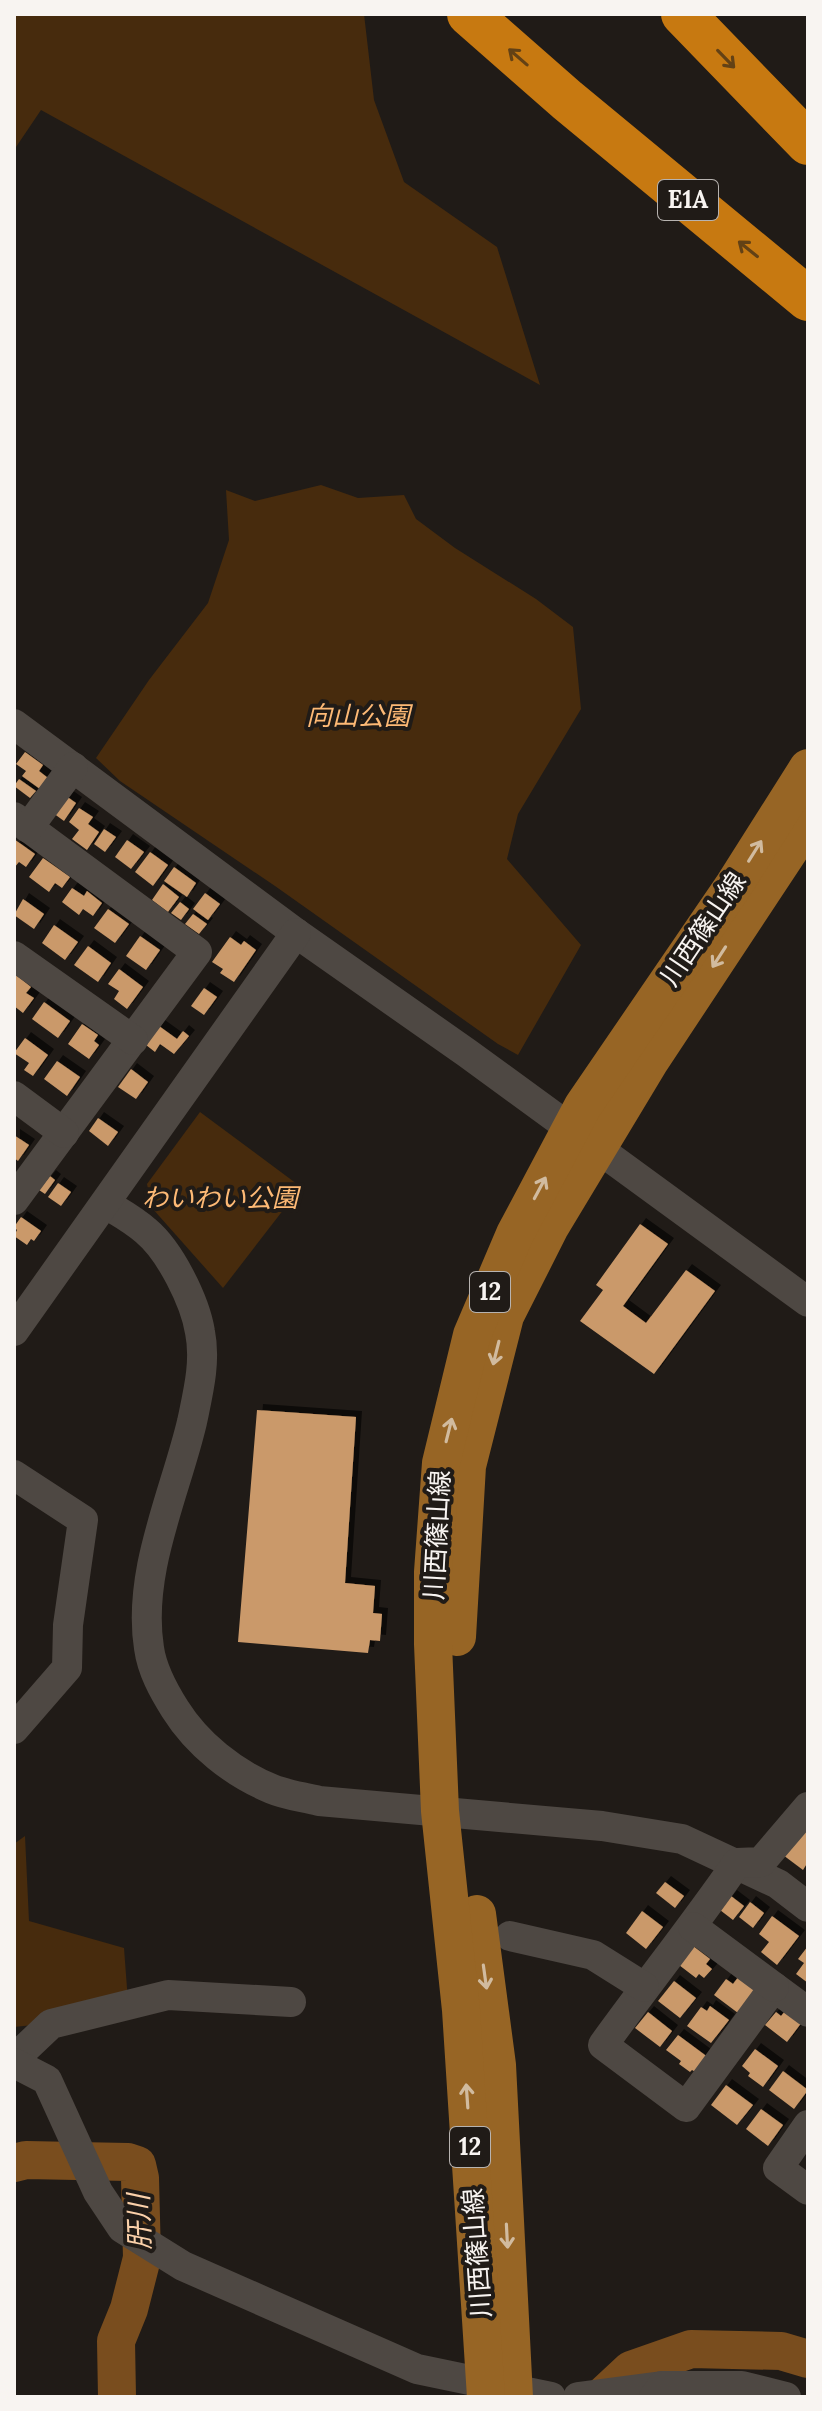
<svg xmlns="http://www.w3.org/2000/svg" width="822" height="2411" viewBox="0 0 822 2411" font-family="Lora,'Noto Sans JP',serif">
<defs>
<filter id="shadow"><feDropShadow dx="6" dy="-6" stdDeviation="0" flood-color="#0009"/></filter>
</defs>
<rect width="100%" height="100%" fill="#201b17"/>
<!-- green -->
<g fill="#472b0d">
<path d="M14 14H364L374 100 404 182 497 247 540 385 41 110 14 150Z"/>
<path d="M321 485 358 498 404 495 416 519 455 548 536 599 573 627 581 709 518 814 507 859 581 945 518 1055 498 1044 275 886 120 781 96 758 149 680 208 603 229 540 226 490 255 501Z"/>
<path d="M200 1112 301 1187 223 1288 152 1208 147 1184Z"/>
<path d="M25 1836 29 1921 124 1948 129 2015 14 2027V1844Z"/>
</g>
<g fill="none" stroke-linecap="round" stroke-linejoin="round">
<!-- river -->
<g stroke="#794d1e" stroke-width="38">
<path d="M14 2163 26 2160 128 2162 137 2165 140 2178 142 2258 129 2309 116 2341 117 2397"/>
<path d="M602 2397 631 2370 691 2349 781 2351 808 2359"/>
</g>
</g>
<!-- building -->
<g fill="#ca996a" filter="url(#shadow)">
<path d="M25 752 43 765 39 771 48 778 40 789 22 776 26 771 16 764Z"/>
<path d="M19 779 36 791 30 798 14 786Z"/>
<path d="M66 796 76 803 64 821 53 813Z"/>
<path d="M79 808 93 817 88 824 99 832 87 850 72 839 79 830 69 822Z"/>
<path d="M104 829 116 837 105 852 94 844Z"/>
<path d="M14 839 35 854 26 867 19 862 14 868Z"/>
<path d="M127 840 144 852 131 869 115 857Z"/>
<path d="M150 852 168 865 153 886 135 872Z"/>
<path d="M43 858 70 877 62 888 55 883 49 892 29 877Z"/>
<path d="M174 867 196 883 187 897 164 881Z"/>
<path d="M163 884 179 897 168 912 152 900Z"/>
<path d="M72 888 84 896 87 891 102 903 93 916 83 909 79 915 62 902Z"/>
<path d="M205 893 220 904 208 920 193 909Z"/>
<path d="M23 899 44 914 34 929 14 915Z"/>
<path d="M180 902 189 909 181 920 171 913Z"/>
<path d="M108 909 129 924 115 943 94 928Z"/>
<path d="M193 914 207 924 199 934 185 924Z"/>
<path d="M54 925 78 942 65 960 42 943Z"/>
<path d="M140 936 160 950 146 970 126 956Z"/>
<path d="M230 937 241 945 244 941 256 950 234 982 220 973 223 969 212 962Z"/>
<path d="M88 946 111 963 98 982 74 965Z"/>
<path d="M119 969 143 987 127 1009 114 999 119 991 108 984Z"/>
<path d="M16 975 31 987 26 993 34 998 23 1013 14 1006Z"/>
<path d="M204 988 217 997 204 1015 191 1006Z"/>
<path d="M44 1002 70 1021 58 1038 32 1019Z"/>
<path d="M82 1024 98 1035 94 1041 99 1045 89 1059 68 1044Z"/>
<path d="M159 1026 177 1039 183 1031 189 1036 174 1054 160 1044 155 1052 146 1045Z"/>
<path d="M25 1038 48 1055 33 1076 24 1070 29 1063 14 1053Z"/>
<path d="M57 1061 80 1077 67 1096 44 1079Z"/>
<path d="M131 1069 148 1082 136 1099 118 1087Z"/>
<path d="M98 1118 118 1132 108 1146 89 1131Z"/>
<path d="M14 1135 29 1145 18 1161 14 1158Z"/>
<path d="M50 1176 55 1180 45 1194 39 1190Z"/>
<path d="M58 1183 71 1192 61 1206 48 1197Z"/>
<path d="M21 1217 41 1231 34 1241 31 1239 27 1245 14 1236 17 1230 14 1227Z"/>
<path d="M640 1224 668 1244 623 1306 646 1323 686 1270 715 1291 654 1374 580 1321 603 1290 596 1285Z"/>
<path d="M257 1410 356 1417 345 1583 375 1586 373 1613 382 1614 380 1641 370 1640 368 1653 238 1642Z"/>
<path d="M798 1826 808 1834V1862L803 1870 779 1852Z"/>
<path d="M665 1882 684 1896 675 1908 656 1893Z"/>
<path d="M731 1896 744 1906 733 1920 720 1910Z"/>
<path d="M750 1902 764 1913 753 1928 739 1917Z"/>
<path d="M642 1911 663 1927 646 1949 626 1933Z"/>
<path d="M772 1916 799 1936 777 1965 761 1952 769 1942 759 1934Z"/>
<path d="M693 1946 710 1959 706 1964 712 1969 704 1978 699 1974 696 1978 679 1965Z"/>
<path d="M808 1946V1983L796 1974 804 1963 798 1959Z"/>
<path d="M739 1976 756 1989 738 2013 714 1995 726 1979 733 1984Z"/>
<path d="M674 1981 696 1998 680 2018 658 2001Z"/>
<path d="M710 2006 729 2020 711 2043 687 2026 701 2007 707 2011Z"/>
<path d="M786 2010 802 2022 787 2042 765 2025 776 2012 781 2016Z"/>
<path d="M648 2012 672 2031 660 2047 635 2028Z"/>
<path d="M678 2035 709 2058 697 2073 692 2070 690 2072 679 2064 681 2061 666 2050Z"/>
<path d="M755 2049 778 2066 763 2087 748 2076 750 2073 742 2066Z"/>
<path d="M783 2071 808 2090 794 2109 769 2090Z"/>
<path d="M726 2085 753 2105 737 2125 711 2105Z"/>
<path d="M761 2109 783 2125 768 2146 746 2129Z"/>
</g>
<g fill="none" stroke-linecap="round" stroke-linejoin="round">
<!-- minor -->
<g stroke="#4e4843" stroke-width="30">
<path d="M14 724 296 933 467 1053 808 1302"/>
<path d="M14 817 197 952 14 1200"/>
<path d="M28 828 73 767"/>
<path d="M14 956 133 1040"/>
<path d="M14 1096 64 1133"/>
<path d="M106 1204C119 1212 134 1220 146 1231 170 1251 195 1301 200 1332 206 1362 198 1393 192 1422 175 1494 137 1572 149 1648 152 1670 163 1690 175 1709 197 1744 233 1773 272 1789 286 1795 304 1797 319 1801L602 1826 682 1839 778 1884 808 1907"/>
<path d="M14 1331 296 933"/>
<path d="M14 1475 83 1520 68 1625 67 1668 14 1729"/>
<path d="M808 1807 761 1862 737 1863C694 1925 647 1984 603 2045L686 2107 774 1987 808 2012"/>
<path d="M693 1927 774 1987"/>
<path d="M510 1936 593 1955 644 1987"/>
<path d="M14 2059 51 2024 168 1995 291 2002"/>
<path d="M14 2063 47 2080 98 2192 122 2228 183 2266 417 2369 551 2397"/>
<path d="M808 2125 778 2168 808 2190"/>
<path d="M578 2397 662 2386"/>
<path d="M654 2397 662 2386H742L786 2397"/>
</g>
<!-- major -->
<g stroke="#976525" stroke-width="38">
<path d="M457 1637 467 1466 505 1316 550 1227 650 1061 808 822"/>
<path d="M477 1914 497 2065 514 2397"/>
<path d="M486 2397 461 2010 440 1811 433 1644V1572L441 1463 472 1335 515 1234 583 1106 734 885 808 768"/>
</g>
<!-- highway -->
<g stroke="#c77911" stroke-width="44">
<path d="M469 14 567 100 808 299"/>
<path d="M683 14 808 143"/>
</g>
</g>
<!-- one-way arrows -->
<defs><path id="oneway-shaft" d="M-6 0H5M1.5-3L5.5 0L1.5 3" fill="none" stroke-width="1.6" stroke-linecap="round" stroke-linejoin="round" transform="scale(2)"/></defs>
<g stroke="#634115">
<use href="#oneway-shaft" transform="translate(518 57) rotate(-139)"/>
<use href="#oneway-shaft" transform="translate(726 59) rotate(46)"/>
<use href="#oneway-shaft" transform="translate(748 249) rotate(-141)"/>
</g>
<g stroke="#d1bb9f">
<use href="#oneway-shaft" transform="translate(755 851) rotate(-58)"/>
<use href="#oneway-shaft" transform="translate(719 957) rotate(123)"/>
<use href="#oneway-shaft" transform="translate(540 1188) rotate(-62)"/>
<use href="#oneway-shaft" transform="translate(496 1353) rotate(104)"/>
<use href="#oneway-shaft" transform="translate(449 1430) rotate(-76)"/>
<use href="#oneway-shaft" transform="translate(485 1977) rotate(82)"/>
<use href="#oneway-shaft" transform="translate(467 2096) rotate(-94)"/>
<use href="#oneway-shaft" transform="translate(507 2236) rotate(87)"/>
</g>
<g text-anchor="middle" stroke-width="8" stroke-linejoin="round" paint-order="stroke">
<!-- shield labels -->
<g fill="#201b17" stroke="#b7b3b0" stroke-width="2">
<rect x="658" y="180" width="60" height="40" rx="6"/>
<rect x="470" y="1272" width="40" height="40" rx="6"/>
<rect x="450" y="2127" width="40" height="40" rx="6"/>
</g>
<g font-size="24" font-weight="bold" fill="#f8f4f1">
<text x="688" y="208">E1A</text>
<text x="490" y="1300">12</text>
<text x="470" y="2155">12</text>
</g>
<!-- park labels -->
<g font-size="26" font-style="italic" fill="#fdb975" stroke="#201b17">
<text x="358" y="725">向山公園</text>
<text x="220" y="1207">わいわい公園</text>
</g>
<!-- street labels -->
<g font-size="26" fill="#f8f4f1" stroke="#201b17">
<text transform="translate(703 929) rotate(-56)" y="9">川西篠山線</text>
<text transform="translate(437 1535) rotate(-87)" y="9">川西篠山線</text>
<text transform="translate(477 2253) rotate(-94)" y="9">川西篠山線</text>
</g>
<!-- water labels -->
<g font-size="28" font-style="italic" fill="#fbd1aa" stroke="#201b17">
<text transform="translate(139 2222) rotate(-92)" y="10">肝川</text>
</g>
</g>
<!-- border -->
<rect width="822" height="2411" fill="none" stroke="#f8f4f1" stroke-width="32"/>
</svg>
